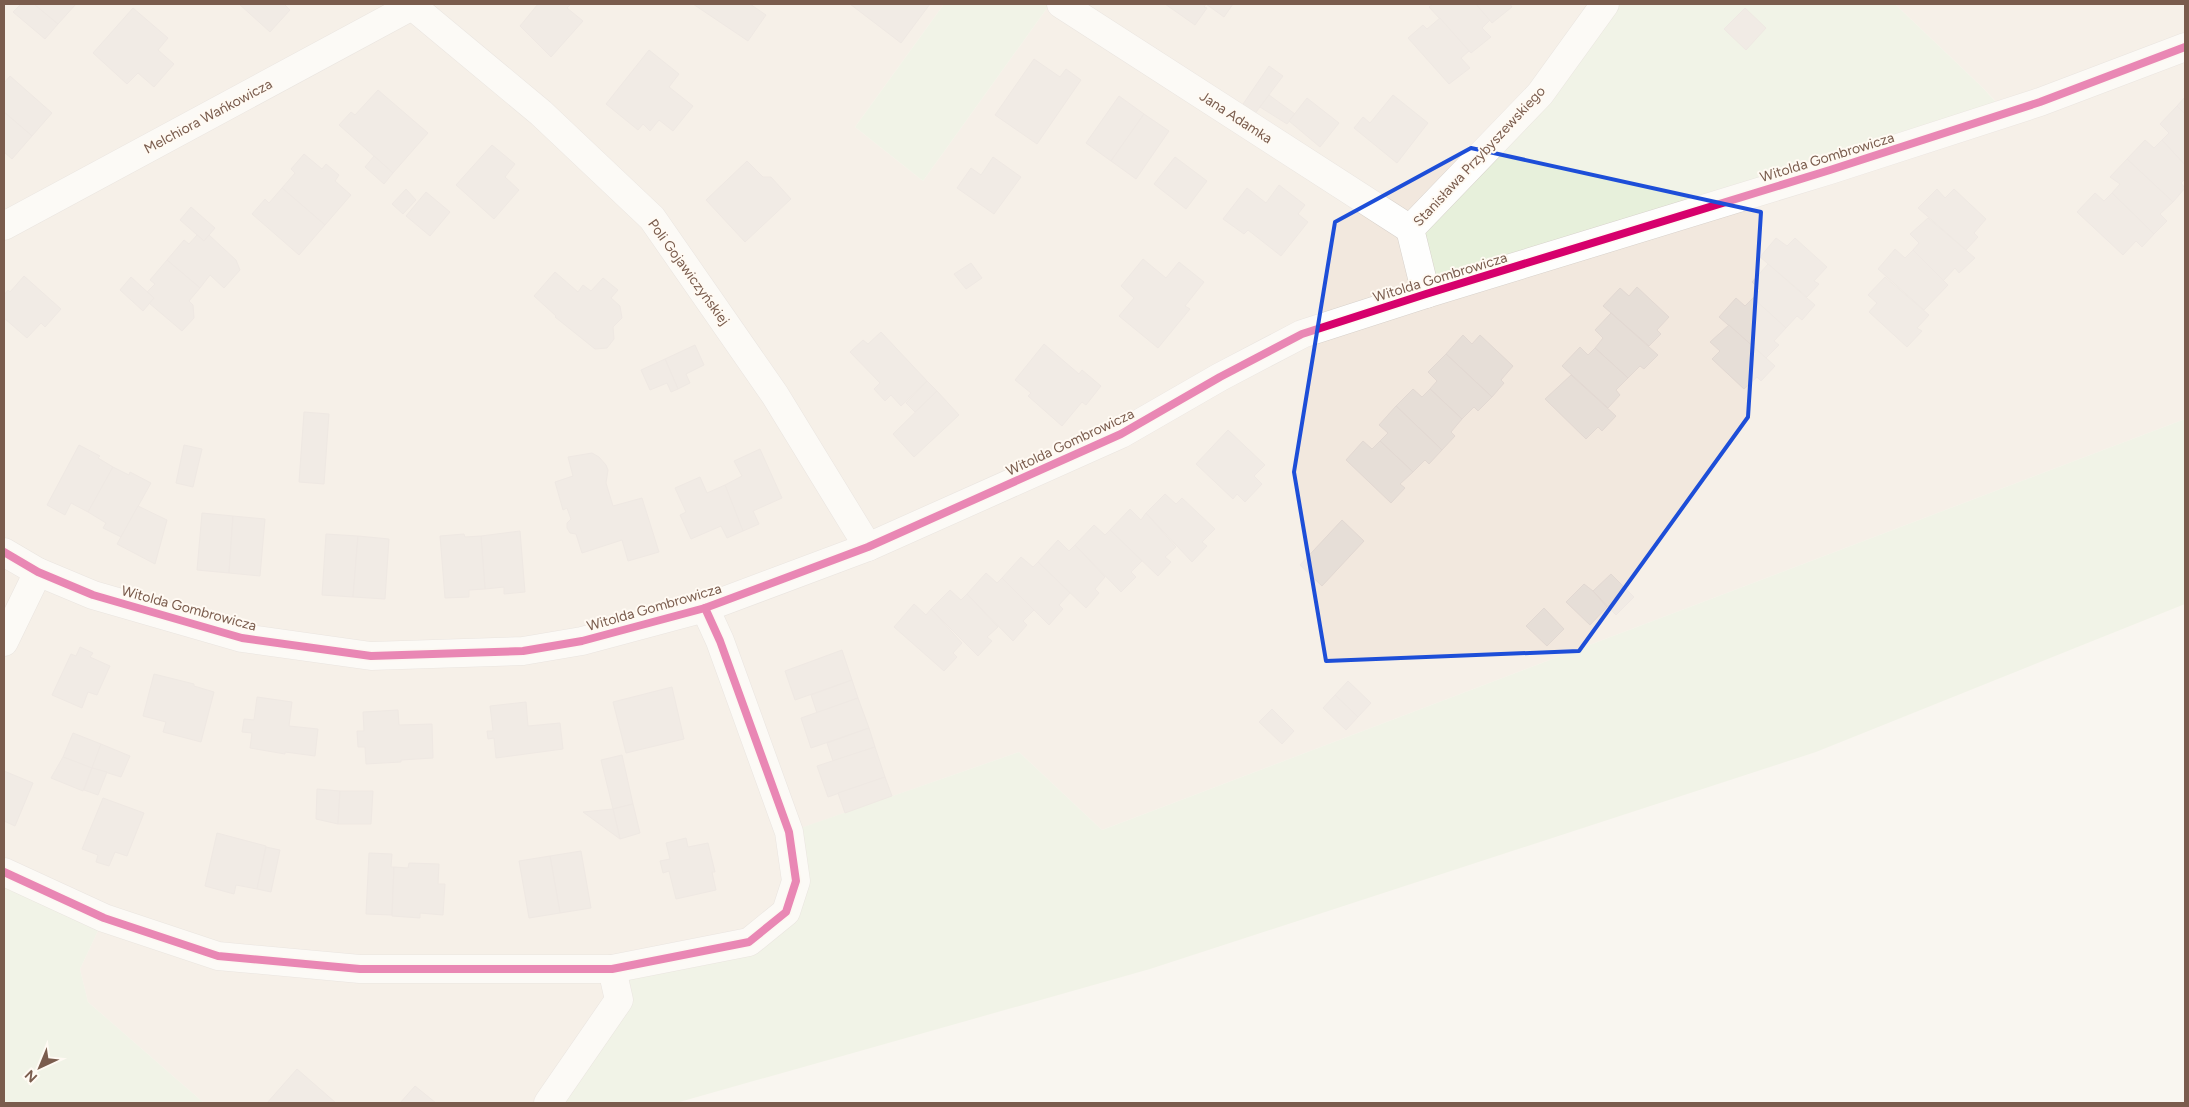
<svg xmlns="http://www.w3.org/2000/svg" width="2189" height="1107" viewBox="0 0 2189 1107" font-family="Figtree,sans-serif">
<rect width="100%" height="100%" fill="#f9f5f0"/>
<!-- residential -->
<path fill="#f2e8de" d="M4 4H944L855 127 923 181 1050 4H1605L2006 112 1983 88 1895 4H2185V419L1102 830 1019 752 790 832 786 912 619 1000 548 1103H204L88 1002 80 969 104 918 4 872Z"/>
<!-- green -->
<g fill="#e7f0db">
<path d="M944 4H1050L923 181 855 127Z"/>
<path d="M1605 4H1895L1983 88 2006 113 1426 294 1410 229Z"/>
<path d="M2185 419V604L1816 752 1150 969 676 1103H548L619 1000 612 969 749 942 786 912 789 832 1019 752 1102 830Z"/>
<path d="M4 872 104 918 80 969 88 1002 204 1103H4Z"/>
</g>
<!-- building -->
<g fill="#e6ded7" stroke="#e2d8d2">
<path d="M21 4H34L58 24 45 39 13 12Z"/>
<path d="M34 4H76L58 24Z"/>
<path d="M239 4H284L290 10 270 32Z"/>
<path d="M538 4H571L567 8 583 21 551 57 520 26Z"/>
<path d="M693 4H750L766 15 748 41Z"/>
<path d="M850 4H930L901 43Z"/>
<path d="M1165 4H1233L1224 17 1206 4 1204 7 1207 8 1195 25Z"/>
<path d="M1433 4H1476L1490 20 1482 28 1491 37 1471 53 1429 7Z"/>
<path d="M1476 4H1510L1512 7 1492 23Z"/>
<path d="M133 8 168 38 158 50 174 64 154 87 138 73 127 84 93 53Z"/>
<path d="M1745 8 1766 28 1746 50 1724 29Z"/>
<path d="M1440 18 1469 51 1461 58 1470 68 1449 84 1408 38 1423 25 1427 29Z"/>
<path d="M649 50 679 74 669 87 693 106 673 131 659 120 650 131 643 124 638 130 606 104Z"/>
<path d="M1034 59 1060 77 1066 69 1081 80 1037 144 995 115Z"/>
<path d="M1269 66 1283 76 1254 115 1241 107Z"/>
<path d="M10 76 52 113 32 136 4 112V83Z"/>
<path d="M378 90 428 133 393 173 339 125 351 112 355 115Z"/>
<path d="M1269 95 1295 114 1287 124 1260 107Z"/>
<path d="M1393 95 1428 123 1397 163 1354 128 1363 117 1370 123Z"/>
<path d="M1119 96 1144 114 1111 161 1086 143Z"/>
<path d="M2185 97V114L2177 106Z"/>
<path d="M1307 98 1339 123 1320 147 1289 121Z"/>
<path d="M2177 106 2185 114V165L2162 140 2169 133 2160 124Z"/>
<path d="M4 112 32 136 12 159 4 152Z"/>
<path d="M1144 114 1169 131 1136 179 1111 161Z"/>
<path d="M2145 140 2154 148 2162 140 2185 165V179L2181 183 2185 188 2173 202 2127 159Z"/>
<path d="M492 145 515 164 505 177 519 190 494 219 456 185Z"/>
<path d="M304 154 322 169 326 164 339 175 335 181 351 195 325 225 282 188 295 173 291 169Z"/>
<path d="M374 156 393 173 384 184 365 167Z"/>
<path d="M993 157 1021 177 994 214 957 188 971 168 981 175Z"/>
<path d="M1175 157 1207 181 1186 209 1154 184Z"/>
<path d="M2127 159 2173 202 2160 214 2167 221 2154 234 2112 193 2120 184 2110 177Z"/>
<path d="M747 161 763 177H771L791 199 745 242 706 200Z"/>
<path d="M1279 185 1305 205 1298 214 1308 222 1281 256 1248 230 1244 234 1223 219 1247 188 1266 203Z"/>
<path d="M282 188 325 225 299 255 252 214 265 199 269 203Z"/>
<path d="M406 189 416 200 403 214 392 204Z"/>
<path d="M1937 189 1945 198 1954 189 1986 219 1974 233 1978 237 1966 250 1918 208Z"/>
<path d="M426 192 450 212 430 236 406 216Z"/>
<path d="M2095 193 2104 201 2112 193 2154 234 2142 247 2136 241 2123 255 2077 212Z"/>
<path d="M191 207 215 228 204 241 180 220Z"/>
<path d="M1928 218 1975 258 1959 273 1955 268 1943 281 1913 250 1919 243 1910 234Z"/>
<path d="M197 235 204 241 209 235 236 260 240 270 224 288 210 275 200 288 167 260 184 240 189 244Z"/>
<path d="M1776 238 1787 246 1795 238 1827 267 1814 281 1819 284 1807 297 1760 257Z"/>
<path d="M1895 249 1905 258 1913 250 1948 285 1924 310 1878 269Z"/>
<path d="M1143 259 1166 278 1179 262 1204 282 1185 306 1190 309 1158 348 1119 316 1134 298 1121 286Z"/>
<path d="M167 260 200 288 189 301 193 305 194 318 182 331 149 303 154 298 147 292 155 284 150 280Z"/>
<path d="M971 263 982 278 966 289 954 274Z"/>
<path d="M1768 264 1815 305 1802 320 1797 316 1786 328 1753 298 1760 290 1752 282Z"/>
<path d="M555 272 578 292 583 285 591 291 603 278 618 290 611 298 620 306 622 318 613 327 614 339 607 348 595 349 555 317 556 316 534 296Z"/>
<path d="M24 276 61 309 45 327 41 323 27 338 4 318V295L8 290 10 292Z"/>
<path d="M131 277 154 298 143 311 120 290Z"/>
<path d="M1885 277 1929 315 1917 328 1922 331 1907 347 1869 312 1877 303 1868 295Z"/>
<path d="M1637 287 1669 317 1657 330 1661 334 1649 346 1603 306 1620 288 1629 296Z"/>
<path d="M1736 298 1745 306 1753 298 1786 328 1774 341 1779 345 1766 358 1719 317Z"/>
<path d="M1611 313 1658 355 1644 369 1640 366 1628 378 1595 348 1603 338 1595 330Z"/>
<path d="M1729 325 1775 366 1761 381 1757 377 1744 389 1712 359 1720 351 1710 342Z"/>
<path d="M881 332 927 381 901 406 891 395 885 401 874 389 880 383 850 352 863 340 868 344Z"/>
<path d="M1463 335 1472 344 1480 335 1513 366 1501 380 1504 383 1492 397 1446 354Z"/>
<path d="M1044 344 1079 374 1082 370 1101 386 1086 405 1082 402 1062 426 1028 396 1031 393 1015 380Z"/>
<path d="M695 345 704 365 686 374 690 383 678 389 665 359Z"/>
<path d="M1580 347 1588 355 1595 348 1628 378 1616 390 1620 395 1608 408 1562 366Z"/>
<path d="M1446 354 1492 397 1478 411 1474 407 1462 419 1430 389 1437 381 1428 372Z"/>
<path d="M665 359 678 389 671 392 667 383 650 390 641 370Z"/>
<path d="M1571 375 1616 416 1602 431 1598 427 1586 439 1545 399Z"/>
<path d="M927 381 937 391 915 412 906 403Z"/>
<path d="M1413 389 1422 397 1430 389 1462 419 1451 432 1455 436 1442 450 1396 406Z"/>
<path d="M937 391 959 415 914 457 893 434Z"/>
<path d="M1396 406 1442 450 1429 464 1425 460 1413 472 1380 441 1388 433 1379 425Z"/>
<path d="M304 412 329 414 324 484 299 482Z"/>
<path d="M1228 430 1265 465 1254 476 1262 484 1245 502 1237 494 1233 499 1196 464Z"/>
<path d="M1363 441 1372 449 1380 441 1413 472 1400 484 1405 488 1391 503 1346 460Z"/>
<path d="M79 445 100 456 98 458 113 467 88 512 71 503 65 515 47 505Z"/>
<path d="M184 445 202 449 193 487 176 483Z"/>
<path d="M760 449 782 498 753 511 759 524 743 531 725 485 742 476 734 461Z"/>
<path d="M592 453 599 457 606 465 608 470 606 483 613 506 642 498 659 552 628 561 622 540 582 553 576 534 570 533 567 528V523L571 519 567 508 563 510 555 482 573 476 568 457Z"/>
<path d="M113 467 129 475 130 472 151 483 121 537 103 528 106 523 88 512Z"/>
<path d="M700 477 707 493 725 485 743 531 727 538 721 526 691 539 680 515 686 512 675 488Z"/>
<path d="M1165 494 1176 504 1182 498 1215 529 1202 542 1207 546 1192 562 1146 513Z"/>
<path d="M138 506 167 520 155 564 117 544Z"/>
<path d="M1130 509 1141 520 1146 513 1176 547 1165 557 1171 562 1158 576 1110 530Z"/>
<path d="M202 513 233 516 229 573 197 570Z"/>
<path d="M233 516 265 519 260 576 229 573Z"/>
<path d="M1342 520 1364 541 1322 586 1300 565Z"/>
<path d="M1094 525 1105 535 1110 530 1142 561 1131 572 1136 577 1121 592 1075 545Z"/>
<path d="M520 531 525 592 504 594V587L485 589 481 536Z"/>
<path d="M326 534 358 536 353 597 322 595Z"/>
<path d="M464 534 465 537 481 536 485 589 469 590V597L445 598 440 536Z"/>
<path d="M358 536 389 539 385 599 353 597Z"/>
<path d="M1058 540 1069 551 1075 545 1105 577 1095 589 1099 593 1086 608 1038 562Z"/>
<path d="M1021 557 1033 567 1038 562 1070 593 1059 605 1063 609 1049 625 1002 578Z"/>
<path d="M986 573 997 583 1002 578 1034 610 1023 621 1027 625 1013 641 967 594Z"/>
<path d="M1611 574 1634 597 1616 615 1593 591Z"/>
<path d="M1584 584 1593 591 1607 607 1590 625 1566 602Z"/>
<path d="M950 590 961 600 967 594 998 627 987 637 992 641 978 656 931 609Z"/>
<path d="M914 604 926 615 931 609 962 643 953 653 957 657 944 671 894 627Z"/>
<path d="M1544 608 1564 629 1547 646 1526 626Z"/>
<path d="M80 647 93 653 90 657 110 666 97 695 88 692 82 708 52 695 71 654 76 656Z"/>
<path d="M842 650 852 680 795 700 785 671Z"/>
<path d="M154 674 194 684V686L214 692 201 742 163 732 166 722 143 716Z"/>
<path d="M852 680 858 698 817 713 811 695Z"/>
<path d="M1348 681 1371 703 1358 717 1335 695Z"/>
<path d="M672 687 684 739 626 753 613 702Z"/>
<path d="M1335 695 1358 717 1346 730 1323 708Z"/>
<path d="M257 697 292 702 289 726 318 729 315 756 285 752V754L250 748 252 733 242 732 244 719 254 720Z"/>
<path d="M858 698 869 728 811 748 801 718Z"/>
<path d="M526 702 528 726 560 723 563 749 496 758 494 738 488 739 487 731H493L490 706Z"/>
<path d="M1272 709 1294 731 1282 744 1259 722Z"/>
<path d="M398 710 399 725 432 724 433 758 401 760V762L366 764 365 747H358L357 731H364L363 712Z"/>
<path d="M869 728 875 747 833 761 827 743Z"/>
<path d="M73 733 101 744 92 768 63 757Z"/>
<path d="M101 744 130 756 121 777 92 768Z"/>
<path d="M875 747 885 777 828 797 817 766Z"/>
<path d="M622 755 633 804 613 809 601 760Z"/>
<path d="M63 757 92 768 83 791 51 778Z"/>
<path d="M92 768 107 772 98 795 84 790Z"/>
<path d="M4 771 33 783 15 826 4 821Z"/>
<path d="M885 777 892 796 845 813 838 793Z"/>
<path d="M317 789 340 791 338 824 316 819Z"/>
<path d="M340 791H373L371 824H338Z"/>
<path d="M103 798 144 813 127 856 115 852 109 866 96 862 98 855 82 849Z"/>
<path d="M633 804 640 833 620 839 613 809Z"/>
<path d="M613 809 620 839 583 812Z"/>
<path d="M217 833 266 846 257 889 236 885 234 894 205 886Z"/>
<path d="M686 838 688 847 708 843 715 872H712L716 890 676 899 669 871 663 873 660 861 670 859 666 843Z"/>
<path d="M266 847 280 850 271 892 257 889Z"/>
<path d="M581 851 591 908 560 913 550 856Z"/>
<path d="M369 853 392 854 391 867H394L392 915 366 914Z"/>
<path d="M550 856 560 913 529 918 519 861Z"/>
<path d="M409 863 439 864 438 884H445L443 915 420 913V918L392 916 394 867 408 868Z"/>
<path d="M297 1069 336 1103H267Z"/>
<path d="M415 1086 436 1103H400Z"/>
</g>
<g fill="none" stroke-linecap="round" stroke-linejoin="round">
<!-- street casing -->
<g stroke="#d7d1cb" stroke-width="29">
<g id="street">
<path d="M410 4 541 113 652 218 775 395 868 547"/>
<path d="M1061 4 1410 229"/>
<path d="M4 226 412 6"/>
<path d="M1426 294 1410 229 1540 94 1605 4"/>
<path d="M4 552 38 572 93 595 242 638 371 656 523 651 582 641 705 608 868 547 1121 434 1220 377 1302 334 1426 294 1830 170 2040 102 2185 47"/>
<path d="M4 642 38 572"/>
<path d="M4 872 104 918 218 956 360 969H612L749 942 786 912 796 881 789 832 720 641 705 608"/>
<path d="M548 1103 619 1000 612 969"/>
</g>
</g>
<!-- street -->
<use href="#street" stroke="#fefefd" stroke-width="28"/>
<!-- cycleway casing -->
<g stroke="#fffaf3" stroke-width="11">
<g id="cycleway">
<path d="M4 552 38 572 93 595 242 638 371 656 523 651 582 641 705 608 868 547 1121 434 1220 377 1302 334 1426 294 1830 170 2040 102 2185 47"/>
<path d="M4 872 104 918 218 956 360 969H612L749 942 786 912 796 881 789 832 720 641 705 608"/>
</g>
</g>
<!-- cycleway -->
<use href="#cycleway" stroke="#d6006c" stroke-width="8"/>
</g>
<!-- marked area -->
<path d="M0 0H2189V1107H0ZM1471 148 1761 212 1748 417 1579 651 1326 661 1294 472 1335 222Z" fill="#f9f5f0" fill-opacity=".55" fill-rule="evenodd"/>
<path fill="none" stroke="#1d4ed8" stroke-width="4" stroke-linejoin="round" d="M1471 148 1761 212 1748 417 1579 651 1326 661 1294 472 1335 222Z"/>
<g text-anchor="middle" stroke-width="4" stroke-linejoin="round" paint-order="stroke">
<!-- street labels -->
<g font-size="14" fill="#7a5c4d" stroke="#fffaf3">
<text transform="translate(208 116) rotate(-28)" y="5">Melchiora Wańkowicza</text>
<text transform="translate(1236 117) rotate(33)" y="5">Jana Adamka</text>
<text transform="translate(1479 156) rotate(-47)" y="5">Stanisława Przybyszewskiego</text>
<text transform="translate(1827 157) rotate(-17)" y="5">Witolda Gombrowicza</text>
<text transform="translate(689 272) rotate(54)" y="5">Poli Gojawiczyńskiej</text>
<text transform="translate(1440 277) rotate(-17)" y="5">Witolda Gombrowicza</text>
<text transform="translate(1070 442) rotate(-25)" y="5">Witolda Gombrowicza</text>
<text transform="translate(654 607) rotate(-16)" y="5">Witolda Gombrowicza</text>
<text transform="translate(189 608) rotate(15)" y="5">Witolda Gombrowicza</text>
</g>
</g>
<!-- border -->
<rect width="2189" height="1107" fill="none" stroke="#7a5c4d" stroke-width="10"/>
<!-- north arrow -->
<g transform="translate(40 1067) rotate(224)" stroke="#fffaf3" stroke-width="4" paint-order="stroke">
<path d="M0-4L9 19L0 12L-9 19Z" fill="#7a5c4d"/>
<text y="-8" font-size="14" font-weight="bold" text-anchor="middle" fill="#7a5c4d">N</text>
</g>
</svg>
